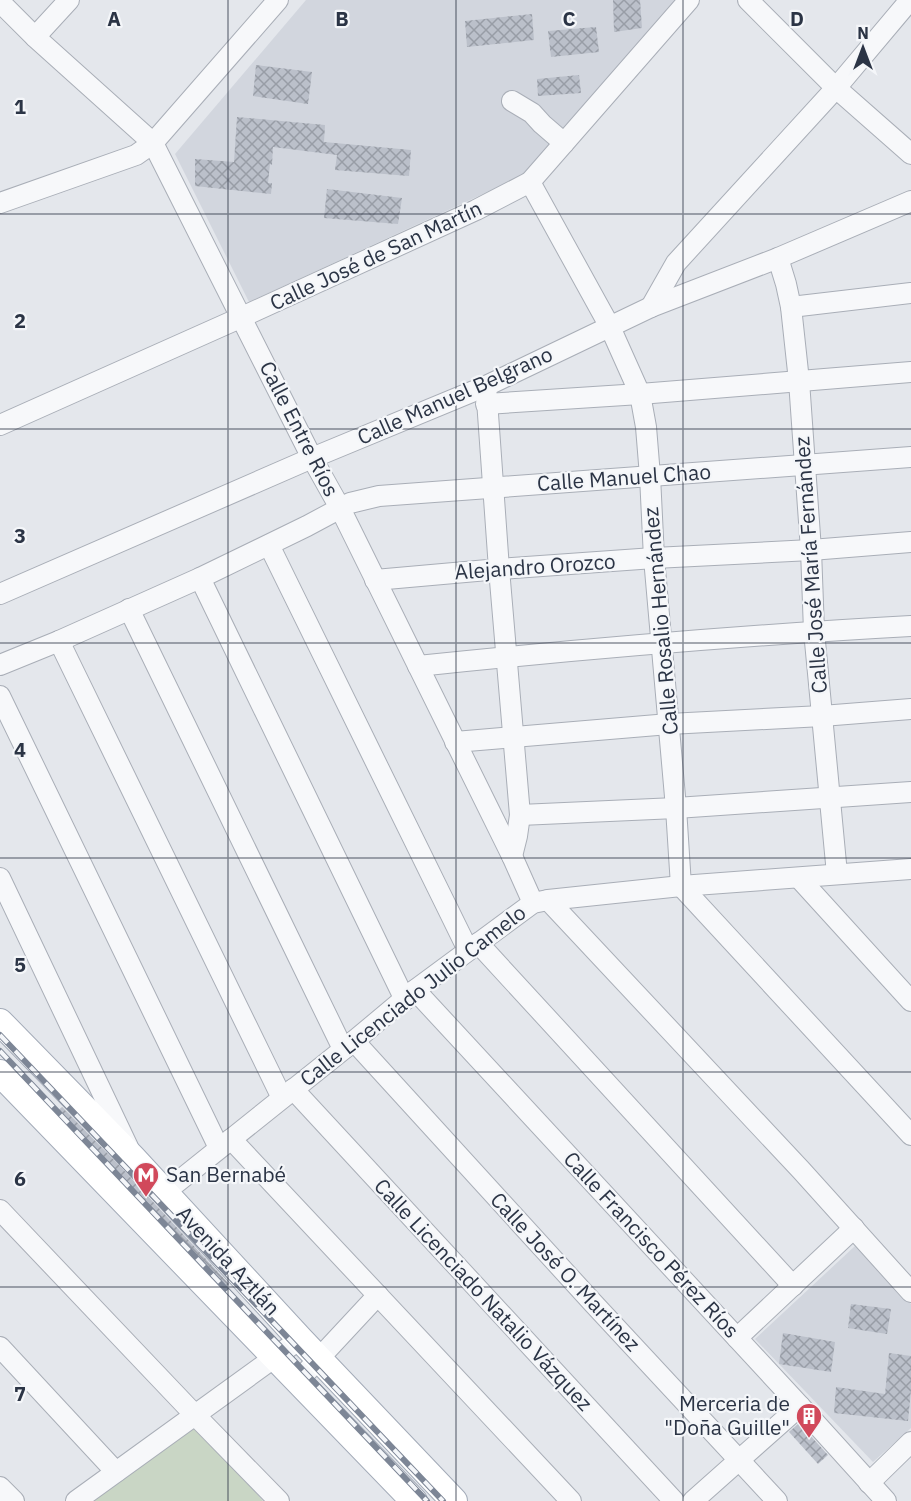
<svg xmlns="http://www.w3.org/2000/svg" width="911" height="1501" viewBox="0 0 911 1501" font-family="'IBM Plex Sans',sans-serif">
<defs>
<pattern id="building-cross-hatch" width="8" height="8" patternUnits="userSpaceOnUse" patternTransform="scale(1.5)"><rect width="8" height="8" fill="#bbc0ca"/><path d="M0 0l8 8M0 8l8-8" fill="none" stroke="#989da6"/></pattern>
</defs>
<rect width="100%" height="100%" fill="#e4e7ec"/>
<!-- built -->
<g fill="#d2d6de">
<path d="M306 0H679L524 175 249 302 175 154Z"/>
<path d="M855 1246 911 1304V1428L873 1462 755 1339Z"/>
</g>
<!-- park -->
<path fill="#c9d6c5" d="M198 1425 263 1501H92Z"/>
<!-- building -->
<g fill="url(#building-cross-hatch)">
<path d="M613 0H640L642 28 614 32Z"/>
<path d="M532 14 534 40 467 47 465 21Z"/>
<path d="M596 27 599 52 551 57 548 31Z"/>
<path d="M256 65 312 72 308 104 253 96Z"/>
<path d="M579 75 581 93 538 96 537 79Z"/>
<path d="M237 117 325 125 324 142 411 150 409 176 335 170 337 155 273 147 272 165 270 164 268 183H272L271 194 195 186V159L234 162Z"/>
<path d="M327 189 402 198 398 224 324 218Z"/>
<path d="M62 1107 121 1167 229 1284 227 1286 57 1111Z"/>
<path d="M851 1304 891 1309 887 1334 848 1328Z"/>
<path d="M783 1333 835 1342 831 1372 779 1364Z"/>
<path d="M889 1353 911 1356V1390L908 1421 834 1413 836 1387 885 1394Z"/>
<path d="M799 1423 828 1455 818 1464 789 1432Z"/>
</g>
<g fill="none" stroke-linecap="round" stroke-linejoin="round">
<!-- minor casing -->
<g stroke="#a9aeb7" stroke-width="22">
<g id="minor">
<path d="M748 0 836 88 911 154"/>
<path d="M0 2 35 37 153 143 312 458 340 508 512 856 533 903"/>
<path d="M35 37 69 0"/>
<path d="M512 101 532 113 542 124 564 143"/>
<path d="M530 182 610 327 640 394 646 427 650 476 654 558 676 808 681 886 911 1135"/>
<path d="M0 203 136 155 153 143 278 0"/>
<path d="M778 258 786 284 791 307 799 381 811 550 814 631 837 874"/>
<path d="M651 307 676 263 836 88 910 0"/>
<path d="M791 307 911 293"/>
<path d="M486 386 499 569 520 815 517 836 512 856"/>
<path d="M486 404 640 394 911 372"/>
<path d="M0 425 242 317 476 210 530 182 689 0"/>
<path d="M269 545 468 950"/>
<path d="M200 578 405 1000"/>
<path d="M375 580 499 569 654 558 811 550 911 542"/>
<path d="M0 594 312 458 486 386 651 307 778 258 911 201"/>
<path d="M129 609 343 1049"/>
<path d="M59 641 282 1098"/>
<path d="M0 665 59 641 200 578 307 526 350 503 379 496 911 457"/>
<path d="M418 666C582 649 746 635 911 626"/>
<path d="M0 696 219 1148"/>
<path d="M455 742 669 724 822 716 911 709"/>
<path d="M520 815 676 808 911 792"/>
<path d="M0 878 128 1147"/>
<path d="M799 878 911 1001"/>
<path d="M548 900 801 1170 911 1292"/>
<path d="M478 943 793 1286"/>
<path d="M415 990 800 1406 886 1501"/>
<path d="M354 1041 593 1303 777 1501"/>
<path d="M293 1089 674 1501"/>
<path d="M231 1139 571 1501"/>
<path d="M165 1192 354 1041 415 990 533 903 548 900 681 886 911 869"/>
<path d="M0 1210 194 1414 279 1501"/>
<path d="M737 1338 854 1228"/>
<path d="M0 1347 116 1472"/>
<path d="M298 1381 378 1295"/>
<path d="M869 1483 911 1442"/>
<path d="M0 1487 14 1501"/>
<path d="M76 1501 300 1339"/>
<path d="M693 1501 800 1406"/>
</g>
</g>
<!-- major casing -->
<g stroke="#a3abb8" stroke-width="28">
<g id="major">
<path d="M0 1022 132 1157 300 1339 454 1501"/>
<path d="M0 1073 414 1501"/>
</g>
</g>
<!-- minor -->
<use href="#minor" stroke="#f7f8fa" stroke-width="20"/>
<!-- major -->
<use href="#major" stroke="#fff" stroke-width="26"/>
<!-- rail casing -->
<g stroke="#7d8696" stroke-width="6">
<g id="rail">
<path d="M0 1035 443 1501"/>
<path d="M0 1051 427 1501"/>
</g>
</g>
<!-- rail -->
<use href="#rail" stroke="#f4f6f9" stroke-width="4" stroke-dasharray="11" stroke-linecap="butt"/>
</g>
<!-- grid -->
<path fill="none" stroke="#2b3445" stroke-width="1.5" stroke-opacity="0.55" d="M228 0V1501M456 0V1501M683 0V1501M0 214H911M0 429H911M0 643H911M0 858H911M0 1072H911M0 1287H911"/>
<!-- icons -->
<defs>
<g id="metro-pin" transform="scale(1.35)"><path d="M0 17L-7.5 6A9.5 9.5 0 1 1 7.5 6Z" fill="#d1495b" stroke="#f4f6f9"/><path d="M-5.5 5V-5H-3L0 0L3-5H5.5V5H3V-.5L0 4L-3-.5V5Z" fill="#fff"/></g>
<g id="building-pin" transform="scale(1.35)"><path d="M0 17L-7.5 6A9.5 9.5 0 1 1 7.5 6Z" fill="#d1495b" stroke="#f4f6f9"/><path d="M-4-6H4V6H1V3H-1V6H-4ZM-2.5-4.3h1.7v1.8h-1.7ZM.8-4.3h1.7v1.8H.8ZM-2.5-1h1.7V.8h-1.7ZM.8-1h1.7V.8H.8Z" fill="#fff"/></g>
</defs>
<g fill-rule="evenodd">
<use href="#metro-pin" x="146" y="1175"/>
<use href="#building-pin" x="809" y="1416"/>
</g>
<g text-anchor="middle" stroke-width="4.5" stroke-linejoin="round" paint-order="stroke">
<!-- street labels -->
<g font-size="21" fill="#2b3445" stroke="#f4f6f9">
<text transform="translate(376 256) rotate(-25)" y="7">Calle José de San Martín</text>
<text transform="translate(455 396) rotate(-24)" y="7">Calle Manuel Belgrano</text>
<text transform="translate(299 429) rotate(63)" y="7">Calle Entre Ríos</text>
<text transform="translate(624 478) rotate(-4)" y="7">Calle Manuel Chao</text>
<text transform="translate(811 565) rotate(-94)" y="7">Calle José María Fernández</text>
<text transform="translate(535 567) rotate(-4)" y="7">Alejandro Orozco</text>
<text transform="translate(661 621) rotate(-95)" y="7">Calle Rosalio Hernández</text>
<text transform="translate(413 996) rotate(-38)" y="7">Calle Licenciado Julio Camelo</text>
<text transform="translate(651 1245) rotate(47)" y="7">Calle Francisco Pérez Ríos</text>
<text transform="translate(228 1261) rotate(47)" y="7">Avenida Aztlán</text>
<text transform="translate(565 1272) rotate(47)" y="7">Calle José O. Martínez</text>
<text transform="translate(483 1295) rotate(47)" y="7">Calle Licenciado Natalio Vázquez</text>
</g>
<!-- poi labels -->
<g font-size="21" fill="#2b3445" stroke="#f4f6f9" text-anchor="start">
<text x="166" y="1182">San Bernabé</text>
<text x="790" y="1411" text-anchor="end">Merceria de<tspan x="790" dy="24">"Doña Guille"</tspan></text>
</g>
</g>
<g font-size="20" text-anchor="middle" font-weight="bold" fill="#2b3445" stroke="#f4f6f9" stroke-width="4.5" stroke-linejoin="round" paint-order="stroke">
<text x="114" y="26">A</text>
<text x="342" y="26">B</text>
<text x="569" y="26">C</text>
<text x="797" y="26">D</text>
<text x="20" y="114">1</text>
<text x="20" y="328">2</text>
<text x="20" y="543">3</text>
<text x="20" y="757">4</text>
<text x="20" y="972">5</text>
<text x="20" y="1186">6</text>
<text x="20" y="1401">7</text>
</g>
<!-- north arrow -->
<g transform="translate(863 48)" stroke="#f4f6f9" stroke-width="4.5" paint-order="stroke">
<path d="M0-4.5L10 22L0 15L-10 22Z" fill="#2b3445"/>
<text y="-9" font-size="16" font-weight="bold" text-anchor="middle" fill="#2b3445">N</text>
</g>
</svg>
